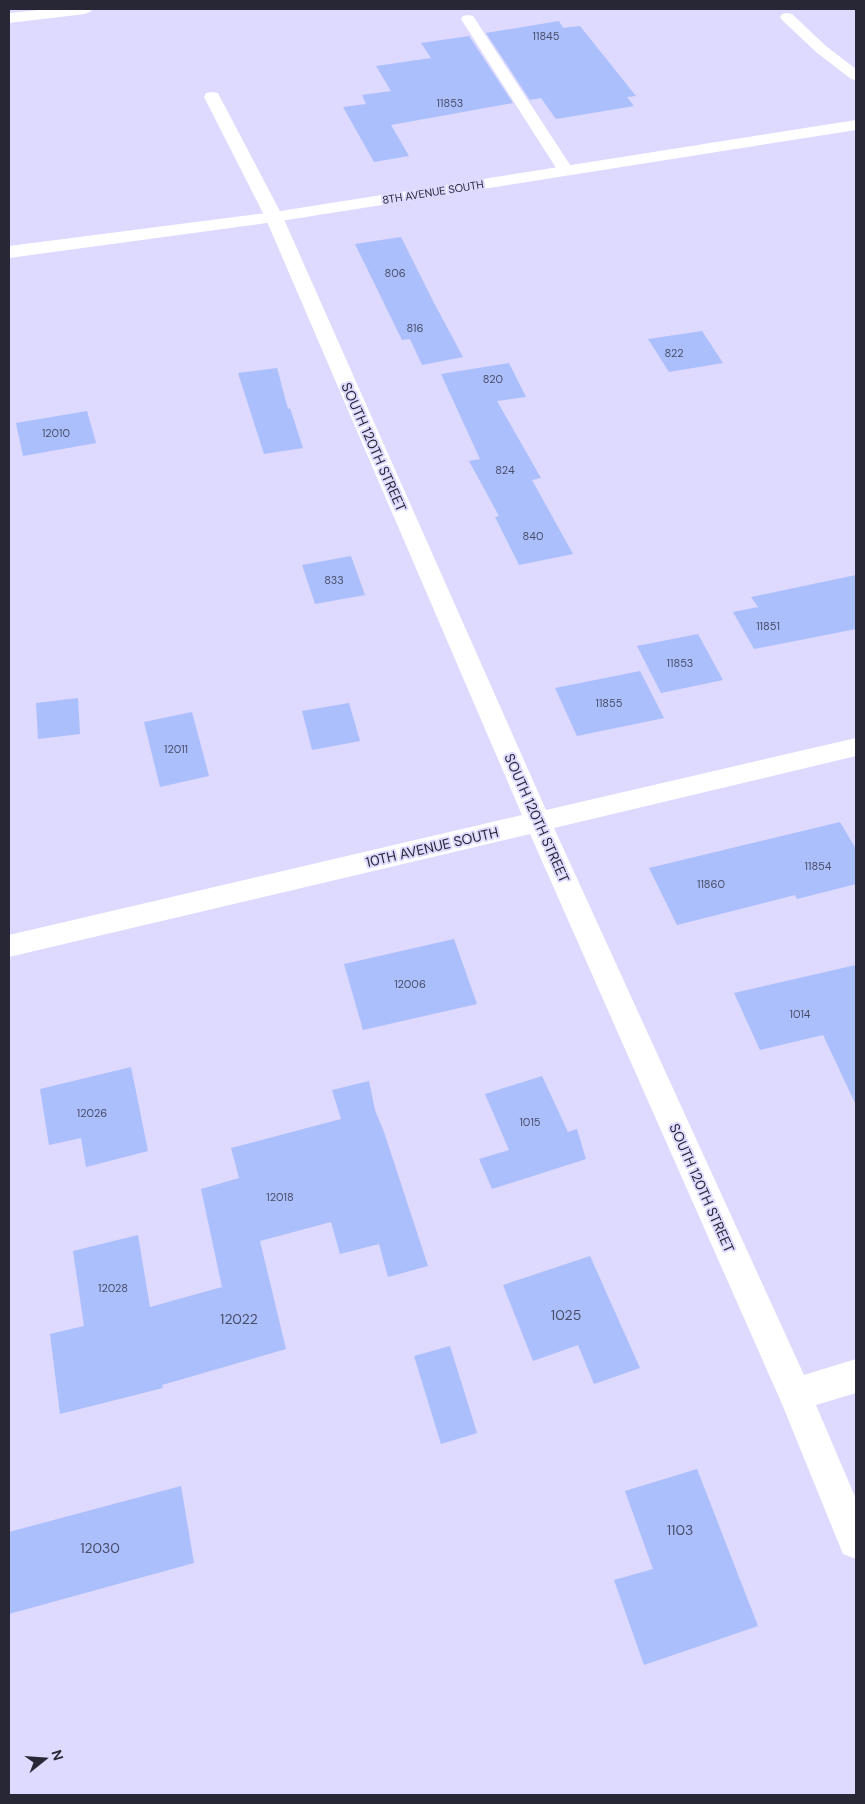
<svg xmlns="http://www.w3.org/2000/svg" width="865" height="1804" viewBox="0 0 865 1804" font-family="'DM Sans',sans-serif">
<rect width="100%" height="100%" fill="#ddd9ff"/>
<!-- building -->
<g fill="#abbffd">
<path d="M559 21 563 28 580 26 636 96 627 97 634 106 556 119 541 98 530 100 486 33Z"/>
<path d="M469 36 513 103 391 125 409 156 374 162 343 107 366 104 362 95 391 91 376 66 431 58 421 43Z"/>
<path d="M401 237 434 303 463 357 422 365 410 339 402 340 355 244Z"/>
<path d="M702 331 723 363 669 372 648 339Z"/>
<path d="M509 363 526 397 497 401 541 478 532 480 573 554 519 565 495 517 499 516 469 461 480 459 441 374Z"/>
<path d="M277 368 288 409 290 408 303 448 264 454 238 373Z"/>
<path d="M87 411 96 443 23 456 16 423Z"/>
<path d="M351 556 365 595 315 604 302 565Z"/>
<path d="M856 575V629L754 649 733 612 758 607 751 597Z"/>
<path d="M698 634 723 680 661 693 637 646Z"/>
<path d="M640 671 664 718 577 736 555 688Z"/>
<path d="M78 698 80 734 38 739 36 703Z"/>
<path d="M349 703 360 741 312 750 302 711Z"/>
<path d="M192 712 209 776 160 787 144 722Z"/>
<path d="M840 822 856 849V884L797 899 795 895 677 925 649 868Z"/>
<path d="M454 939 477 1004 363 1030 344 964Z"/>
<path d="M856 965V1105L823 1035 760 1050 734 993Z"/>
<path d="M131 1067 148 1151 86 1167 81 1138 49 1145 40 1089Z"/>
<path d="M542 1076 568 1132 577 1129 586 1159 492 1189 479 1159 509 1150 485 1094Z"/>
<path d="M369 1081 375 1110 384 1132 428 1266 388 1277 379 1244 340 1254 331 1222 260 1241 286 1349 162 1385 163 1388 60 1414 50 1334 84 1326 73 1251 138 1235 150 1307 222 1287 201 1189 239 1178 231 1148 341 1119 332 1090Z"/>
<path d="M590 1256 640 1368 594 1384 578 1345 533 1361 503 1285Z"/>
<path d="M450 1346 477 1433 441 1444 414 1356Z"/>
<path d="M697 1469 758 1626 644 1665 614 1580 653 1569 625 1491Z"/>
<path d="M181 1486 194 1563 9 1614V1532Z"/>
</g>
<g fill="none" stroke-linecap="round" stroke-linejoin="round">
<!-- service -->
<g fill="#fff" fill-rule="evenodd">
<path d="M787 13 792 14 826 46 856 69V80L851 79 816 52 782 20 780 17 782 14Z"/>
<path d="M468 15 473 16 475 19 574 171 572 174H560L558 171 461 19 463 16Z"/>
</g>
<!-- minor -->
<path fill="#fff" fill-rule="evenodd" d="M212 92 218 93 220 97 283 217 546 810 856 738V756L554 828 804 1375 856 1359V1393L816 1405 856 1499V1559L843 1554 782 1404 530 834 9 957V935L522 815 265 217 204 97 206 93Z"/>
<!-- tertiary -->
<path fill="#fff" fill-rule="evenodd" d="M856 120V130L274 222 9 258V246L274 212Z"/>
<!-- motorway -->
<path fill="#fff" fill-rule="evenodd" d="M48 9H93L90 12 85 14 9 23V13Z"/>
</g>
<g text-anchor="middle" stroke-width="4" stroke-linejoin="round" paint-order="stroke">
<!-- number labels -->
<g font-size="11" fill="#494d67">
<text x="546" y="40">11845</text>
<text x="450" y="107">11853</text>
<text x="395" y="277">806</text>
<text x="415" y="332">816</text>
<text x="674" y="357">822</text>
<text x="493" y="383">820</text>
<text x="56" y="437">12010</text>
<text x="505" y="474">824</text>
<text x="533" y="540">840</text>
<text x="334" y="584">833</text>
<text x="768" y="630">11851</text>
<text x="680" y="667">11853</text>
<text x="609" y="707">11855</text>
<text x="176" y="753">12011</text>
<text x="818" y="870">11854</text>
<text x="711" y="888">11860</text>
<text x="410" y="988">12006</text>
<text x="800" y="1018">1014</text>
<text x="92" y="1117">12026</text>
<text x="530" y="1126">1015</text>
<text x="280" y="1201">12018</text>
<text x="113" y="1292">12028</text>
</g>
<!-- far-street labels -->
<g font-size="11" fill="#282735" stroke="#ddd9ff">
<text transform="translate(433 192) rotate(-9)" y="4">8TH AVENUE SOUTH</text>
</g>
<!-- street labels -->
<g font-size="14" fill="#282735" stroke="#ddd9ff">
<text transform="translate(374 447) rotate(66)" y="5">SOUTH 120TH STREET</text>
<text transform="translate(537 818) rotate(66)" y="5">SOUTH 120TH STREET</text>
<text transform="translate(432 847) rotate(-13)" y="5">10TH AVENUE SOUTH</text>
<text transform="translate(702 1188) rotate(66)" y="5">SOUTH 120TH STREET</text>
</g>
<!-- near-number labels -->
<g font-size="14" fill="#494d67">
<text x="566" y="1320">1025</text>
<text x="239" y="1324">12022</text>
<text x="680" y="1535">1103</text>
<text x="100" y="1553">12030</text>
</g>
</g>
<!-- border -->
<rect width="865" height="1804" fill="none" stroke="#282735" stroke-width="20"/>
<!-- north arrow -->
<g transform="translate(45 1759) rotate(73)" stroke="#ddd9ff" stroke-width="4" paint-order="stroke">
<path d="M0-4L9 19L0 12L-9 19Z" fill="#282735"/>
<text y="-8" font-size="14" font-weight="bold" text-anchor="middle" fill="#282735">N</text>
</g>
</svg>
